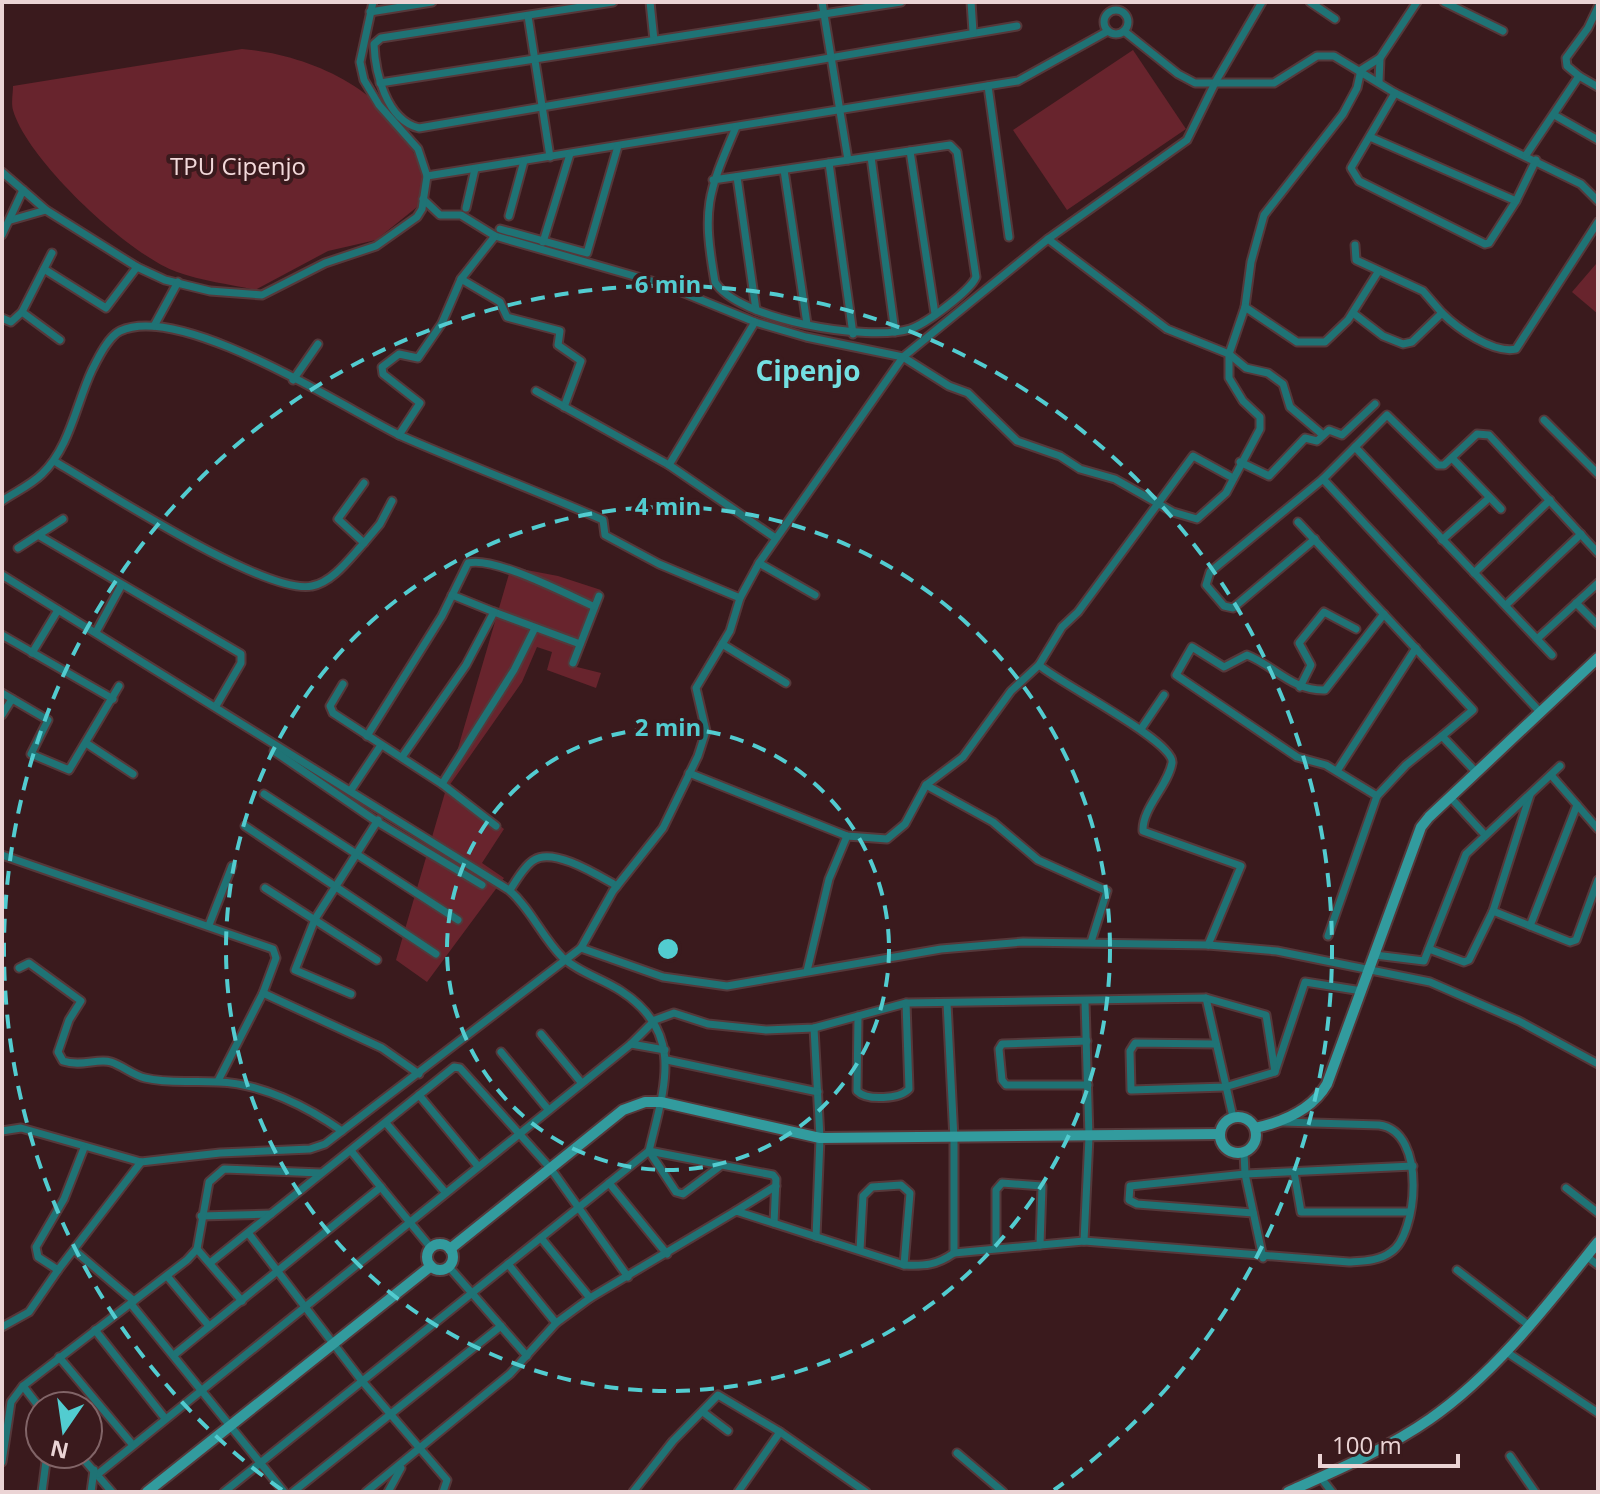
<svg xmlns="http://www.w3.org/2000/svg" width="1600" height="1494" viewBox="0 0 1600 1494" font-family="'Open Sans',sans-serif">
<rect width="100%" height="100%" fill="#3a1a1d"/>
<!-- green -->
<g fill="#68242d">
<path d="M242 49C310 55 387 89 415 156 421 169 423 185 427 199L376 240 328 251 255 290C230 284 201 281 177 272 129 255 27 160 13 110 11 103 13 93 13 86Z"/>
<path d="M1133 50 1186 129 1067 210 1013 130Z"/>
<path d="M1596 264 1598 266V314L1572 292Z"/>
<path d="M511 567 558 576 601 590 573 666 601 673 596 688 547 670 552 652 537 647 522 682 449 786 504 829 482 863 504 878 427 982 396 960Z"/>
</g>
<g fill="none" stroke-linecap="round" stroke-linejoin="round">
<!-- street casing -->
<g stroke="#56383a" stroke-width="11">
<g id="street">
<path d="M613 2 381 38 374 44C375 72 386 120 419 128L1017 26"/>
<path d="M650 2 654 40"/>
<path d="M822 2 848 160"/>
<path d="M971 2 973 32"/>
<path d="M1310 2 1335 19"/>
<path d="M1444 2 1503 31"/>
<circle cx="1116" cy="22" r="12"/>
<path d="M370 12 432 2"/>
<path d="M528 16 550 157"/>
<path d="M1124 31 1178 74 1195 83H1274L1317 56H1334L1395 93 1581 184 1598 201"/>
<path d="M1579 76 1598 87"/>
<path d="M1379 82 1380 58 1417 2"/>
<path d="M380 83 901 2"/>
<path d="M988 86 1009 237"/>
<path d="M1395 93 1351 168 1359 181 1485 244 1489 243 1516 201"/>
<path d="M1556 116 1598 140"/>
<path d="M1370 137 1516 201 1536 160"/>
<path d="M910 151 935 314"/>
<path d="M1526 155 1579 76 1567 66 1566 58 1588 28 1598 7"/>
<path d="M871 157 895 332"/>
<path d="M829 163 853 334"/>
<path d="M784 170 807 324"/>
<path d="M2 172 23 190"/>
<path d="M427 176 1018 81 1108 31"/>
<path d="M737 177 756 310"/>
<path d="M713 180 950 145 957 152 976 277C970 291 926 324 910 329 869 342 738 320 715 282 702 208 707 195 736 127"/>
<path d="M423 199 440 215H461L495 236 662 284 755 322 806 337 903 357 949 386 968 393 1017 441 1060 456 1080 469 1115 479 1173 512 1197 519 1226 493 1260 429V417L1243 401 1229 378V354L1245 307 1251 262 1264 215 1343 114 1357 88 1361 70 1380 58"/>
<path d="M466 208 475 169"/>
<path d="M509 216 524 161"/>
<path d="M11 220 46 210"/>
<path d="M500 229 587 253 618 146"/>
<path d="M2 235 23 190 46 210 137 267 165 280 210 291 262 295 325 263 376 246 417 217 422 209 427 176 418 149 379 105 364 80 360 62 373 2"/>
<path d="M1048 239 1167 329 1229 354 1246 368 1268 373 1283 384 1290 407 1323 435"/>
<path d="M543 242 570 154"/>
<path d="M1355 245 1356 260 1423 291 1442 313"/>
<path d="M44 269 106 308 137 267"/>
<path d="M461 279 500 302 507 317 560 331 558 345 581 361 564 407"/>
<path d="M1245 307 1297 342H1325L1348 320 1378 272"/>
<path d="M22 312 60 340"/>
<path d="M1353 313 1383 336 1403 344 1412 342 1442 313C1457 328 1493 354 1516 349L1598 222"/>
<path d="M2 318 11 322 22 312 52 253"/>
<path d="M154 326 178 282"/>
<path d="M293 380 318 344"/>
<path d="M536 391 669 465 774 537"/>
<path d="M1544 420 1598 474"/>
<path d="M399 435C467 465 535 490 603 520L605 535 659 564 740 598"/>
<path d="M1355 447 1552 655"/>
<path d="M1452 458 1501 509"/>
<path d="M54 461C101 488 266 596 312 586 333 582 350 558 364 543L338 519 364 483"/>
<path d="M1240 462 1269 476 1305 438 1317 441 1329 430 1342 435 1375 404"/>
<path d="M669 465 755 322"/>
<path d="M1323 479 1541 713"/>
<path d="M2 501C15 492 31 485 42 474 70 447 76 404 92 370 98 358 108 337 120 331 181 302 341 406 399 435L420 403 383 374 382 367 399 354 418 358 442 323 461 279 495 236"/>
<path d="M1298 522 1473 710 1442 736"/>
<path d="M38 535 241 654V663L216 706"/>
<path d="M1315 539 1233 608 1224 606 1206 585 1210 572 1323 479 1387 415 1438 465H1444L1477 434 1489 435 1598 553"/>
<path d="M1442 540 1489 498"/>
<path d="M364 543 380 524 392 501"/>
<path d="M18 548 63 519"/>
<path d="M759 563 815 595"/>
<path d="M1474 573 1550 500"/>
<path d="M2 575 509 890C531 909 542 937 562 957 578 972 603 979 621 991 686 1033 664 1088 649 1151L676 1192 683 1194 719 1167"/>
<path d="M1576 603 1598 625"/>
<path d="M1506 605 1581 534"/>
<path d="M494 612 580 644"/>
<path d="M96 632 121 586"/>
<path d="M2 635 113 699"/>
<path d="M1537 639 1598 583"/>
<path d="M722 644 786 683"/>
<path d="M32 653 58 610"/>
<path d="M573 663 599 596"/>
<path d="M1039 665C1059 683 1176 742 1172 763 1168 786 1142 808 1143 831L1241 866 1208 945"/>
<path d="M343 684 330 706 333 713 442 784"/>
<path d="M1300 687 1311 665 1299 643 1324 612 1356 629"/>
<path d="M2 693 48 720 31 754 69 770 119 686"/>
<path d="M2 715 12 699"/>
<path d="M1141 729 1164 695"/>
<path d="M367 736 442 616 468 563C494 556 566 594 593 606"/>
<path d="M86 743 133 774"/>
<path d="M274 751 376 821 482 885"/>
<path d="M402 757 466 665 494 612 452 595"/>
<path d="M1337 771 1416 648"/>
<path d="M689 773 847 836 887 839 905 824 926 785 963 757 1011 691 1039 665 1062 627 1078 612 1193 456 1233 478"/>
<path d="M1551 775 1598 829"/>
<path d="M926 785 993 822 1038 860 1107 891 1091 942"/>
<path d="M351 790 381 745"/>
<path d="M264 794 458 920"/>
<path d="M1377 796 1326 765 1297 757 1176 675 1192 647 1224 667 1247 655C1275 666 1292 691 1325 690L1384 614"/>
<path d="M1450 797 1485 835"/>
<path d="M245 826 436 954"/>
<path d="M496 826 442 784 514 670 535 628"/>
<path d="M2 855 273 949 276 958 263 993 218 1081"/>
<path d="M265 888 377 960"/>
<path d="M510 890C516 881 524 866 534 860 554 847 599 876 617 886"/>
<path d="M1493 911 1570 942 1576 940 1598 880"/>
<path d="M209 925 232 866"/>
<path d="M1530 926 1577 805"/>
<path d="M1328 936 1377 796 1406 765 1442 736 1476 772"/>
<path d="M581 948 663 977 727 986 941 949 1023 942 1208 945 1277 951 1430 982 1519 1021 1598 1064"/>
<path d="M1429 949 1464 962 1469 960 1493 911 1530 795"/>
<path d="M1375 955 1424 961 1466 854 1560 766"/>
<path d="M19 968 29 963 81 1001 69 1020 58 1052 63 1061C81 1067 98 1058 111 1062 123 1066 133 1075 145 1078 170 1084 192 1080 218 1082 261 1083 308 1107 342 1131"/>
<path d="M807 971 829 879 847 836"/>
<path d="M263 993 382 1048 419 1074"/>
<path d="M351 994 295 970 315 919 378 820"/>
<path d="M1206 998 1233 1117"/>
<path d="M947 1003 954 1139V1253"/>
<path d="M858 1016 857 1091C867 1101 900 1099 909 1089L906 1003"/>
<path d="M814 1028 820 1138 816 1237"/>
<path d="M541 1034 580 1081"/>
<path d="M1087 1041 1002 1044 999 1049 1002 1080 1006 1085H1088"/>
<path d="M631 1044 665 1050"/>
<path d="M1214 1044 1135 1043 1130 1051 1131 1090 1225 1087 1275 1072 1305 982 1362 991"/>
<path d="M501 1052 547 1108"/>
<path d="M667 1060 818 1092"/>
<path d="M419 1095 477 1165"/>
<path d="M386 1123 445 1192"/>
<path d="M2 1131 21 1128 141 1162 220 1153 310 1149 325 1144 581 948 613 891 663 828 698 756 706 731 696 688 730 631 740 598 759 563 903 357 1048 239 1187 140 1216 81 1262 2"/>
<path d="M84 1148 64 1199 36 1247 38 1257 58 1270 141 1162"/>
<path d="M352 1152 431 1248"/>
<path d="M1244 1152 1245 1174 1263 1258"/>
<path d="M1294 1172 1301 1212H1408"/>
<path d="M609 1183 667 1254"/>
<path d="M1566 1188 1598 1213"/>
<path d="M736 1211 776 1186"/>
<path d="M1253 1213 1137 1204 1129 1200 1130 1186 1245 1174 1413 1166"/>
<path d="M201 1216 271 1214"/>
<path d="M249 1234 362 1381 447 1480 443 1492"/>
<path d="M541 1238 590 1298"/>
<path d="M1084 1241 1089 1137 1085 1001"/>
<path d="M996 1248V1190L1002 1183 1042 1186 1040 1245"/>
<path d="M197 1249 242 1301"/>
<path d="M74 1250 134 1301"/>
<path d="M860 1250 863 1196 872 1187 901 1185 910 1193 904 1265"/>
<path d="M1586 1256 1598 1265"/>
<path d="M210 1263 454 1067 460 1068 551 1169 628 1277"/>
<path d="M508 1264 556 1323"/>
<path d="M449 1267 527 1356"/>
<path d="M1457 1270 1527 1324"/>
<path d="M167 1276 209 1326"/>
<path d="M131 1304 284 1492"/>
<path d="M2 1327 29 1312 58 1270"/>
<path d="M95 1330 164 1417"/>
<path d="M1505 1351 1598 1413"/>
<path d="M174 1355 381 1187"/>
<path d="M59 1357 132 1444"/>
<path d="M23 1386 40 1408"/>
<path d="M703 1412 728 1431"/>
<path d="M957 1453 1003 1492"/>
<path d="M79 1454 112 1492"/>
<path d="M1510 1456 1535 1492"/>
<path d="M2 1462 11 1402 23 1386 187 1260 197 1249 209 1182 224 1169 321 1173"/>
<path d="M98 1474 631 1044 655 1020 674 1013 708 1024 766 1030 814 1028 906 1003 1206 998 1266 1015 1275 1072"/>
<path d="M1321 1478 1332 1492"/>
<path d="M42 1492 47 1454"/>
<path d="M91 1492 94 1470"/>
<path d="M224 1492 649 1151 773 1175 776 1179 774 1223"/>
<path d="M293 1492 501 1326"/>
<path d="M366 1492 510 1374 556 1323 590 1298 736 1211 904 1265C925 1266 937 1265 954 1253L1084 1241 1349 1262C1363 1261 1379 1261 1391 1252 1417 1236 1428 1131 1379 1125L1282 1122"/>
<path d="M388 1492 401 1468"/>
<path d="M633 1492 673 1441 718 1395 780 1432 866 1492"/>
<path d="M738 1492 780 1432"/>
</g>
</g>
<!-- secondary casing -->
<g stroke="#56383a" stroke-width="14">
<g id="secondary">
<circle cx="1238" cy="1135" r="18"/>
<path d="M1255 1128C1283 1122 1312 1110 1327 1084L1421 827 1429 817 1598 658"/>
<circle cx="440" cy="1257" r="13"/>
<path d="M450 1249 623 1110 645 1102H661L820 1138 1220 1134"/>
<path d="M147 1492 431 1266"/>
<path d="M1288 1492C1335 1471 1387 1449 1430 1419 1495 1374 1549 1303 1598 1242"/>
</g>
</g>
<!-- street -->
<use href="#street" stroke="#1f7375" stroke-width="7"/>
<!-- secondary -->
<use href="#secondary" stroke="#329b9e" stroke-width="10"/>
</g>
<!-- distance rings -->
<g fill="none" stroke="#52ccd0" stroke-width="4" stroke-dasharray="14 10">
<circle cx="668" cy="949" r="221"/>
<circle cx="668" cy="949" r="442"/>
<path d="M282 1490A664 664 0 1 1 1054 1490"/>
</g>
<g text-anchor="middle" stroke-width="8" stroke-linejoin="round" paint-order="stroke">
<!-- park labels -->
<g font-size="24" fill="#f2d9da" stroke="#3a1a1d">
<text x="238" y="175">TPU Cipenjo</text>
</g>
<!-- quarter labels -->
<g font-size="28" font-weight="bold" fill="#73dfe2" stroke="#3a1a1d">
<text x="808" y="381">Cipenjo</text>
</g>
</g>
<circle cx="668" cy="949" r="12" fill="#52ccd0" stroke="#3a1a1d" stroke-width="4"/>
<g font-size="24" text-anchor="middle" font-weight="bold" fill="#52ccd0" stroke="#3a1a1d" stroke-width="8" stroke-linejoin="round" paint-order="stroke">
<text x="668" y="293">6 min</text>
<text x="668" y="515">4 min</text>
<text x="668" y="736">2 min</text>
</g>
<!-- border -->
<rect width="1600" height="1494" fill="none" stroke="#ebd4d5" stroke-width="8"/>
<!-- north arrow -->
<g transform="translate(64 1430) rotate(193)"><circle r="38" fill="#3a1a1d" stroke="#816467" stroke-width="2"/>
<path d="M0-6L14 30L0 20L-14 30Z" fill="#52ccd0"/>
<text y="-12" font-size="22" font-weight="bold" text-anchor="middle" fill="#ebd4d5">N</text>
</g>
<!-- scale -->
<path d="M1320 1454v12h138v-12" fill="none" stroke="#ebd4d5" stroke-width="4"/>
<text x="1332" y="1454" font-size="24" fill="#ebd4d5" stroke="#3a1a1d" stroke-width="6" paint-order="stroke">100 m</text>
</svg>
